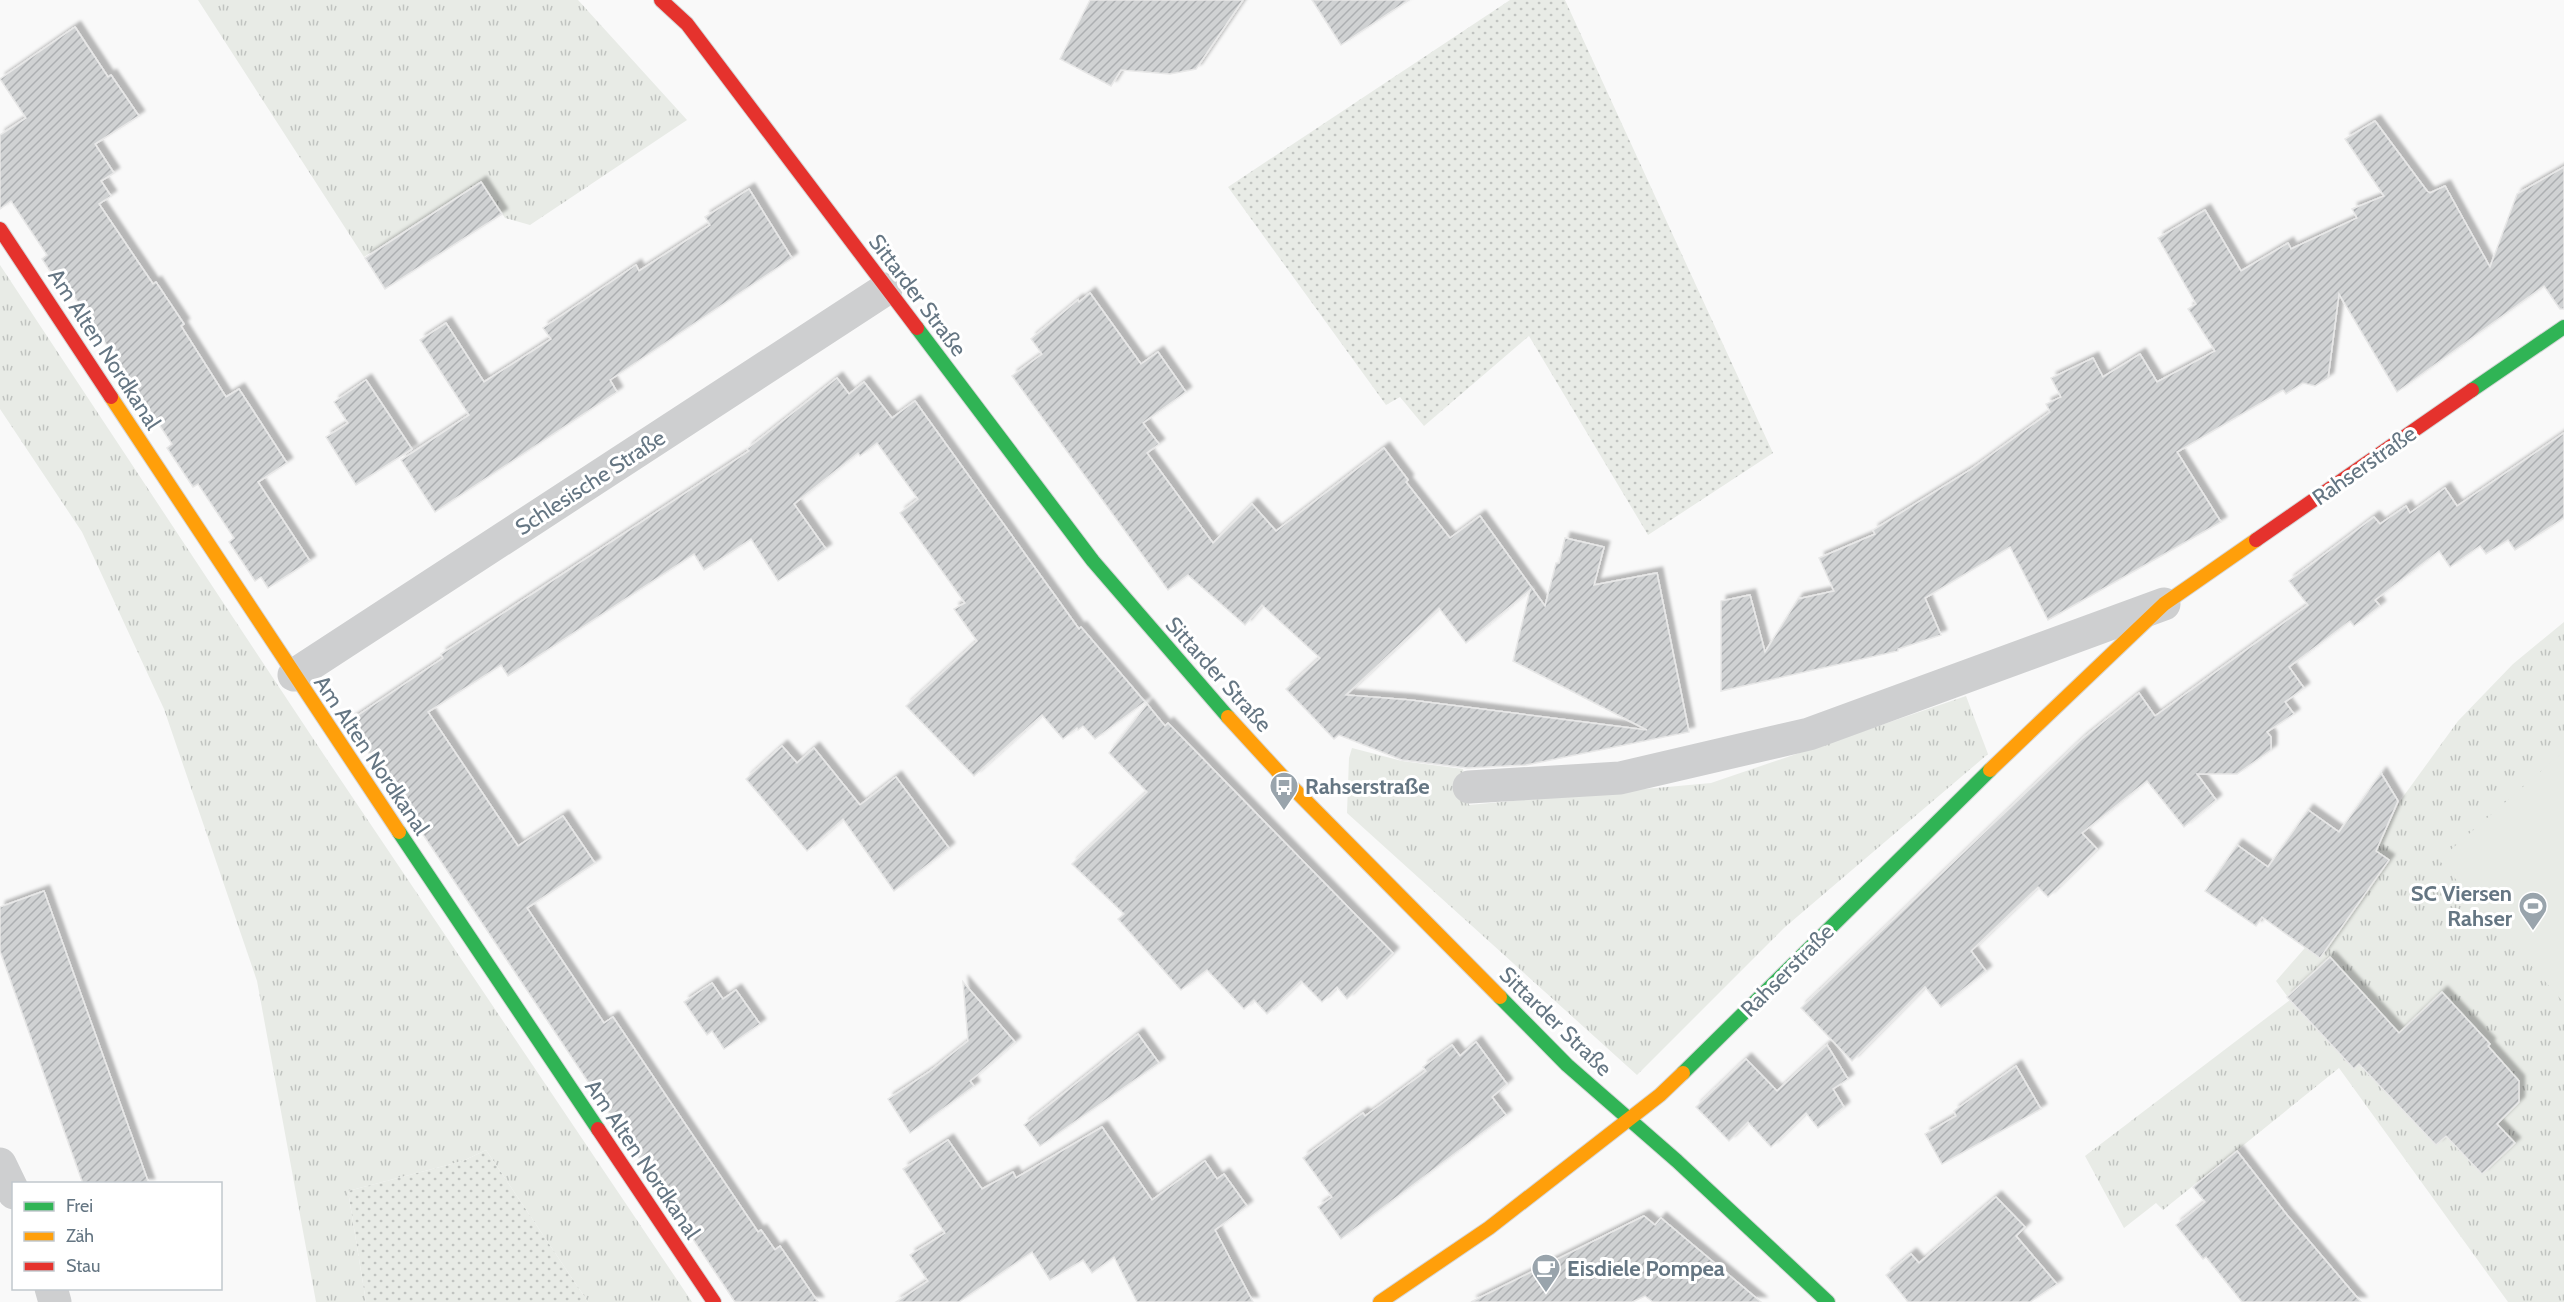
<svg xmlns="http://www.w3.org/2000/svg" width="2564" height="1302" viewBox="0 0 2564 1302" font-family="Cabin,sans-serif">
<defs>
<pattern id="grass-tufts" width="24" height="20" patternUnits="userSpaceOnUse" patternTransform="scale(1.5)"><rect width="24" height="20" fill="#e8ebe6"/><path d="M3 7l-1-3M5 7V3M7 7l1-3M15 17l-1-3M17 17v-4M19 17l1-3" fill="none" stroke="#c0c3c0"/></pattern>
<pattern id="park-dots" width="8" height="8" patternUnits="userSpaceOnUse" patternTransform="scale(1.5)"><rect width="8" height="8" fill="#e8ebe6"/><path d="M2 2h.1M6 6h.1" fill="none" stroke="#c0c3c0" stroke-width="1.8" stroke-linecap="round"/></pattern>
<pattern id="building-hatch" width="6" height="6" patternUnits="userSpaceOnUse" patternTransform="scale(1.5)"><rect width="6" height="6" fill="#d0d2d3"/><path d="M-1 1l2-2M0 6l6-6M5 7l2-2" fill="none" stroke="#acafb1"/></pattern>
<filter id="shadow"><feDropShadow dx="5.5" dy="-5.5" stdDeviation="1.5" flood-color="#0004"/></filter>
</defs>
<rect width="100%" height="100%" fill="#f9f9f9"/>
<!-- grass -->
<g fill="url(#grass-tufts)">
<path d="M198 0H578L687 120 530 225 505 218 481 181 364 257Z"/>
<path d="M0 265 324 755 692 1302H588L486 1150 463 1161 348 1191 366 1302H316L257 981 164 709 82 532 0 409Z"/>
<path d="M2564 622V1302H2508L2339 1068 2163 1210 2156 1203 2124 1228 2085 1156 2290 1000 2276 981 2304 949 2383 837 2400 801 2458 721 2513 664Z"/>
<path d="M1966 696 1988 754 1784 928 1637 1075 1347 813 1349 758 1352 748 1402 761 1463 769 1469 805 1711 783Z"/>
</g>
<!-- park -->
<g fill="url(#park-dots)">
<path d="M1510 0H1565L1773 453 1648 535 1529 336 1424 426 1400 397 1386 405 1228 187Z"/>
<path d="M486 1150 588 1302H366L348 1191 463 1161Z"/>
</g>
<!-- pitch -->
<path fill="#e8ebe6" d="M2564 751V1003L2439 860Z"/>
<!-- building -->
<g fill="url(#building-hatch)" stroke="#e8e8e8" stroke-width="1.5" fill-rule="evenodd" filter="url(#shadow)">
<path d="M1090 0H1243L1196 69 1170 74 1121 70 1111 86 1060 59Z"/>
<path d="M1312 0H1409L1341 45Z"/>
<path d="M75 27 108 77 111 75 139 116 95 144 114 173 101 181 111 196 99 204 153 284 156 282 184 324 181 326 226 397 239 389 287 463 258 482 310 561 268 588 261 577 255 581 229 542 234 538 198 484 193 487 167 448 172 444 136 390 130 393 105 354 110 350 73 295 68 299 42 259 47 255 11 201 0 209V135L26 118 0 79Z"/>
<path d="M2375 121 2427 191 2430 193 2445 186 2490 267 2517 194 2564 167V309H2560L2544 286 2397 392 2339 294 2328 378 2315 386 2303 383 2286 394 2283 390 2177 452 2221 522 2048 620 2010 547 1925 598 1941 635 1898 649V651L1721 691V601L1750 595 1765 652 1798 599 1834 591 1819 558 1875 534 1873 530 1970 470 2050 412 2046 404 2061 397 2051 378 2093 358 2103 377 2140 354 2157 382 2215 351 2188 309 2196 304 2158 238 2205 210 2241 271 2288 243 2291 249 2357 218 2352 209 2384 196 2345 139Z"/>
<path d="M481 182 502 214 385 289 365 258Z"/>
<path d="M749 189 792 258 610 380 617 392 435 512 401 460 469 415 420 340 446 323 484 382 551 339 543 328 636 265 639 271 710 225 705 217Z"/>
<path d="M1090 293 1141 364 1158 352 1186 392 1143 423 1159 444 1147 453 1213 543 1252 504 1276 531 1384 448 1408 480 1406 482 1450 538 1480 516 1545 606 1556 563H1559L1565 538 1604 547 1594 585 1657 573 1689 732 1526 765 1468 768 1402 760 1339 735 1334 739 1286 689 1320 658 1262 605 1245 625 1188 575 1168 590 1012 376 1042 354 1031 339 1078 300 1079 302ZM1530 590 1513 661 1647 730 1410 700 1346 695 1439 608 1466 643Z"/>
<path d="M837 378 849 394 864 382 892 418 915 401 1079 629 1081 627 1145 702 1095 739 1083 726 1078 730 1077 728 1063 739 1042 715 974 776 906 706 977 641 954 609 965 603 900 513 918 499 877 443 860 456 858 453 794 504 826 549 778 581 751 539 704 570 694 554 508 676 501 665 428 712 518 846 563 816 595 863 527 908 604 1023 613 1017 758 1232 761 1230 775 1250 780 1246 818 1302H735L348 722 443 658 441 654 749 451 747 449Z"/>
<path d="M366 380 412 449 356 485 326 437 348 423 334 402Z"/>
<path d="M2564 433V518L2515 550 2508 540 2486 554 2480 546 2450 567 2439 551 2375 600 2380 606 2354 626 2350 621 2289 667 2304 688 2285 702 2294 714 2267 732 2271 737V750L2237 774H2197L2216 800 2184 827 2147 781 2082 833 2097 849 2048 897 2038 887 1971 951 1986 971 1941 1007 1925 987 1852 1061 1801 1008 2082 739 2139 693 2155 716 2308 605 2289 581 2374 517 2380 524 2406 506 2410 513 2445 488 2457 506Z"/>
<path d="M1147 704 1165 726 1168 723 1393 953 1347 999 1337 987 1322 1002 1301 981 1267 1014 1254 1000 1244 1009 1207 970 1181 990 1118 919 1124 914 1072 864 1147 792 1109 753Z"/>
<path d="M782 746 797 763 814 748 860 805 896 777 949 848 894 891 843 819 807 851 746 779Z"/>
<path d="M2381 773 2398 801 2376 851 2389 860 2320 958 2262 917 2256 926 2205 891 2237 845 2268 867 2308 810 2339 832Z"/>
<path d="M44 891 149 1184H83L0 951V907Z"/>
<path d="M2330 957 2399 1033 2442 992 2490 1044 2488 1046 2519 1081V1102L2497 1124 2515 1143 2482 1174 2446 1136 2436 1145 2359 1064 2354 1069 2287 997Z"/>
<path d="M963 982 1015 1042 970 1081 974 1086 910 1133 888 1099 929 1072 968 1041Z"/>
<path d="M712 983 723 999 736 990 760 1024 724 1049 712 1031 707 1035 684 1002Z"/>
<path d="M1138 1034 1159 1063 1040 1146 1024 1125Z"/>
<path d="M1476 1042 1507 1084 1492 1097 1506 1115 1341 1239 1318 1207 1332 1197 1303 1158 1363 1113 1365 1116 1395 1094 1426 1071 1423 1067 1452 1045 1460 1056Z"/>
<path d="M1827 1045 1848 1079 1833 1089 1844 1107 1818 1128 1806 1113 1771 1147 1748 1122 1729 1141 1696 1107 1746 1059 1777 1091Z"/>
<path d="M2016 1066 2041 1109 1942 1164 1925 1134 1956 1116 1954 1111Z"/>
<path d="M1102 1127 1152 1200 1205 1161 1217 1179 1224 1174 1247 1206 1215 1230 1253 1302H1137L1114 1257 1092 1273 1083 1260 1050 1280 1032 1252 959 1302H896L928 1281 910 1255 945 1233 903 1169 948 1140 982 1189 1013 1172 1016 1178Z"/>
<path d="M2237 1151 2287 1215 2361 1302H2242L2206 1257 2203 1259 2176 1225 2205 1202 2193 1187Z"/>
<path d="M1996 1197 2025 1227 2016 1236 2057 1284 2030 1302H1908L1886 1275 1911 1254 1919 1263Z"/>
<path d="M1644 1216 1655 1225 1661 1218 1761 1302H1653L1645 1296 1632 1302H1471Z"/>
</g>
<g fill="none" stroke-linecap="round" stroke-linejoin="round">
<!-- fast casing -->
<g stroke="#d5d6d7" stroke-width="16">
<g id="fast">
<path d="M917 328 1093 561 1228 717"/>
<path d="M2472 390 2564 327"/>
<path d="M399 832 598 1129"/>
<path d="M1500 997 1567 1065 1677 1161 1828 1302"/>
<path d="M1683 1073 1990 770"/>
</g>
</g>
<!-- slow casing -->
<g stroke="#d5d6d7" stroke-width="16">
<g id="slow">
<path d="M111 397 399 832"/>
<path d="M1228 717 1294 789 1500 997"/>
<path d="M1990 770 2164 604 2256 540"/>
<path d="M1380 1302 1489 1228 1660 1095 1683 1073"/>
</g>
</g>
<!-- jam casing -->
<g stroke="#d5d6d7" stroke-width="16">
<g id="jam">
<path d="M661 0 687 24 917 328"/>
<path d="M0 229 111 397"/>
<path d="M2256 540 2472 390"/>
<path d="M598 1129 714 1302"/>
</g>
</g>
<!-- street -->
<g stroke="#cecfd0" stroke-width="33">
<path d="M294 675 886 289"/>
<path d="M1469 787 1620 778 1809 734 2164 604"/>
<path d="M0 1164 14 1193"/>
<path d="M51 1288 55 1302"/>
</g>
<!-- fast -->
<use href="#fast" stroke="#30b455" stroke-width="14"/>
<!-- slow -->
<use href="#slow" stroke="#ff9f0a" stroke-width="14"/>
<!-- jam -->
<use href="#jam" stroke="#e5322d" stroke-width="14"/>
</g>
<!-- icons -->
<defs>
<g id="bus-pin" transform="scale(1.5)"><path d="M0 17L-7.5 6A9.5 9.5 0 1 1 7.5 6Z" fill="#99a4ac" stroke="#fff"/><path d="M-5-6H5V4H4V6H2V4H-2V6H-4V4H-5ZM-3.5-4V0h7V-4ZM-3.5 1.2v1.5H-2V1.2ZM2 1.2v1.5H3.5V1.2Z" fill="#fff"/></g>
<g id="stadium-pin" transform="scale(1.5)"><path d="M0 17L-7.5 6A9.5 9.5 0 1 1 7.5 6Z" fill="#99a4ac" stroke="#fff"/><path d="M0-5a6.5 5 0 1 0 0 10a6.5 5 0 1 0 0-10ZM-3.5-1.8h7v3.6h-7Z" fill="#fff"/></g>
<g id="cafe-pin" transform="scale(1.5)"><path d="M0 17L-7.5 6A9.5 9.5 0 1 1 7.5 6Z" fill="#99a4ac" stroke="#fff"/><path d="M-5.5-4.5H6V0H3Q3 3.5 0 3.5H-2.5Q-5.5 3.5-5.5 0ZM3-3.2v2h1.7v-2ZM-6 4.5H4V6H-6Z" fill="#fff"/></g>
</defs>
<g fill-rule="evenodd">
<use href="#bus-pin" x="1284" y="786"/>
<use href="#stadium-pin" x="2533" y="906"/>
<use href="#cafe-pin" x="1546" y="1268"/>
</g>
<g text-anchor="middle" stroke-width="6" stroke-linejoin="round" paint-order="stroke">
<!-- street labels -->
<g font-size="22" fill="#657683" stroke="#fff">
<text transform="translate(918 295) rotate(53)" y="8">Sittarder Straße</text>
<text transform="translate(105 349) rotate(57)" y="8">Am Alten Nordkanal</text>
<text transform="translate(2364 465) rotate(-35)" y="8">Rahserstraße</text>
<text transform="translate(590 482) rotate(-33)" y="8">Schlesische Straße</text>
<text transform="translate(1219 674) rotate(48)" y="8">Sittarder Straße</text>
<text transform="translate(372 755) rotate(56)" y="8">Am Alten Nordkanal</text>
<text transform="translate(1787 970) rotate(-45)" y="8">Rahserstraße</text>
<text transform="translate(1556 1021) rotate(44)" y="8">Sittarder Straße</text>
<text transform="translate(643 1159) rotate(56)" y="8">Am Alten Nordkanal</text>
</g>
<!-- poi labels -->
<g font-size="22" font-weight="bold" fill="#657683" stroke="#fff" text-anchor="start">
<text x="1305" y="794">Rahserstraße</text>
<text x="2512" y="901" text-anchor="end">SC Viersen<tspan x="2512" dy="25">Rahser</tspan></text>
<text x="1567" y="1276">Eisdiele Pompea</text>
</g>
</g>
<!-- legend -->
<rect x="12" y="1182" width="210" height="108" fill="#ffffff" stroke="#c1c8cd" stroke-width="1.5"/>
<rect x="24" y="1202" width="30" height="9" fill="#30b455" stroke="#c1c8cd" stroke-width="1.5"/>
<text x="66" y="1212" font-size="18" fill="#657683">Frei</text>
<rect x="24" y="1232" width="30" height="9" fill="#ff9f0a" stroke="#c1c8cd" stroke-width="1.5"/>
<text x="66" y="1242" font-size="18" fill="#657683">Zäh</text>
<rect x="24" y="1262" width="30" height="9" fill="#e5322d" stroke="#c1c8cd" stroke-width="1.5"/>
<text x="66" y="1272" font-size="18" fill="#657683">Stau</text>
</svg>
